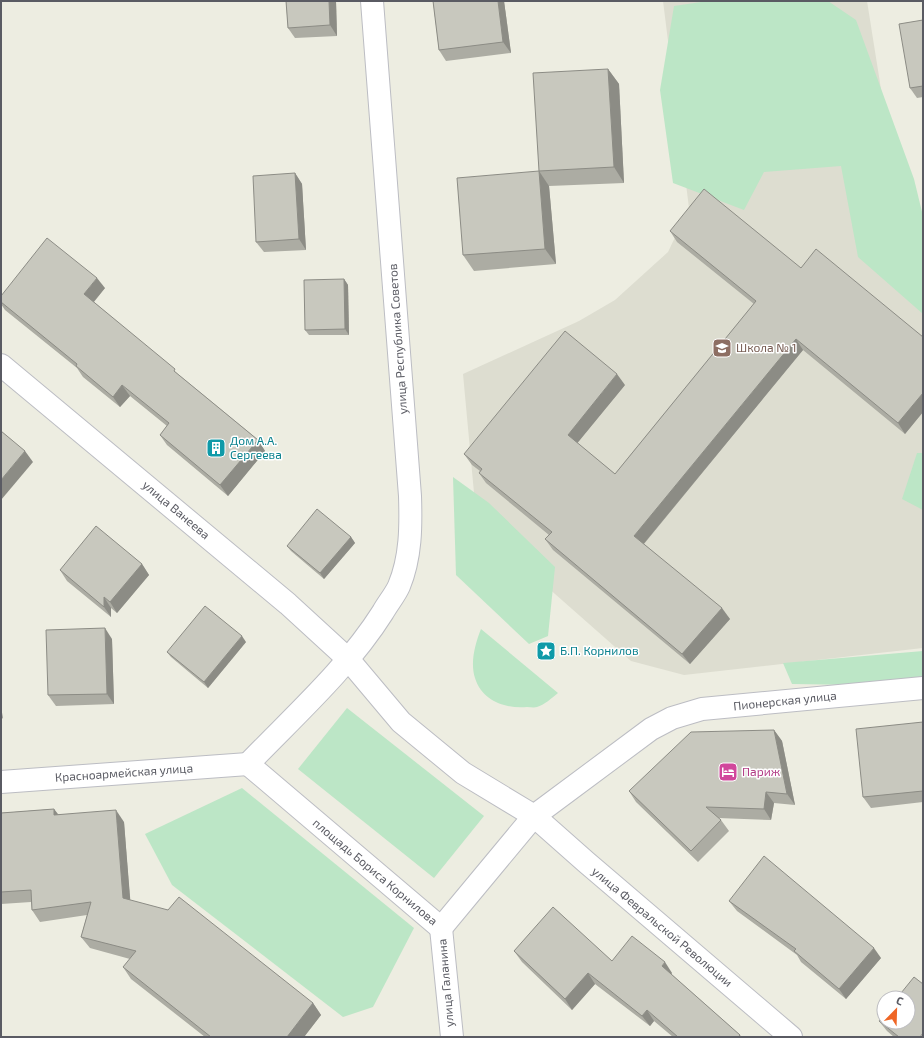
<svg xmlns="http://www.w3.org/2000/svg" width="924" height="1038" viewBox="0 0 924 1038" font-family="'Exo 2',sans-serif">
<rect width="100%" height="100%" fill="#edede1"/>
<!-- education -->
<path fill="#ddddd0" d="M663 1H867L908 259 923 256V648L684 675 631 661 477 525 463 374 579 321 615 300 668 252 689 208Z"/>
<!-- green -->
<g fill="#bce6c6">
<path d="M708 1H828L856 20 914 179 923 216V314L858 257 841 166 764 172 744 210 673 183 660 90 674 6Z"/>
<path d="M917 453H923V510L902 499Z"/>
<path d="M453 477 489 503 555 567 548 636 529 644 456 575Z"/>
<path d="M481 629 558 693C552 698 544 705 537 707 534 708 530 707 527 707 506 709 482 701 475 678 470 663 475 644 481 629Z"/>
<path d="M923 651V686L792 684 783 663Z"/>
<path d="M347 708 484 816 434 878 298 769Z"/>
<path d="M242 788 414 928 373 1007 343 1017 172 885 145 834Z"/>
</g>
<g fill="none" stroke-linecap="round" stroke-linejoin="round">
<!-- minor casing -->
<g stroke="#bcbdc3" stroke-width="24">
<g id="minor">
<path d="M1 365 288 604 348 659 401 722 463 773 534 816 586 862 791 1037"/>
<path d="M248 764C295 715 347 669 383 612 388 603 395 595 399 586 411 557 411 526 410 496L372 1"/>
<path d="M248 764 441 928"/>
<path d="M1 782 248 764"/>
<path d="M441 928 534 816 651 729 672 718 702 709 923 688"/>
<path d="M441 928 452 1037"/>
</g>
</g>
<!-- minor -->
<use href="#minor" stroke="#fff" stroke-width="22"/>
</g>
<!-- wall -->
<g fill="#acaca3">
<path d="M286 1H336L337 36 295 38 288 28Z"/>
<path d="M433 1H504L511 53 446 61 439 50Z"/>
<path d="M923 20V97L917 98 910 88Z"/>
<path d="M608 69 619 84 624 183 549 186 556 264 474 271 463 255 539 171Z"/>
<path d="M295 173 302 184 306 250 264 252 256 242Z"/>
<path d="M670 231 801 268 923 337V412L905 434 803 350 644 544 730 619 690 664 553 550 545 539 549 535 486 483 479 473 480 471 472 465 464 454 625 385 577 443 615 474 754 304 677 242Z"/>
<path d="M344 279 348 285 349 335H309L305 330Z"/>
<path d="M105 288 94 302 179 375 258 440 265 451 228 496 167 445 160 435 167 426 130 396 120 407 83 377 77 368 5 310 1 304V296Z"/>
<path d="M351 537 355 543 324 579 291 551 287 546Z"/>
<path d="M142 564 149 575 117 613 111 608V617L67 581 60 570Z"/>
<path d="M112 639 114 704 56 706 48 695Z"/>
<path d="M246 642 208 688 171 657 167 652Z"/>
<path d="M923 722V802L871 808 863 797Z"/>
<path d="M774 730 782 741 795 805 774 803 771 820 718 818 721 820 729 831 698 862 636 802 629 791Z"/>
<path d="M54 809 58 814 124 822 130 900 313 1003 321 1015 304 1037H205L131 979 123 967 130 959 90 948 81 937 87 915 40 922 32 910 31 902 1 904V813Z"/>
<path d="M729 901 881 958 846 999 801 962 797 955 737 911Z"/>
<path d="M514 951 612 961 672 973 671 974 740 1035 742 1037H673L654 1021 650 1026 595 984 572 1010 522 962Z"/>
<path d="M879 1021 923 1037H894L887 1031Z"/>
</g>
<!-- shaded-wall -->
<g fill="#8c8c85">
<path d="M329 1H336L337 36 330 25Z"/>
<path d="M498 1H504L511 53 503 42Z"/>
<path d="M608 69 619 84 624 183 614 167Z"/>
<path d="M539 171 549 186 556 264 545 249Z"/>
<path d="M295 173 302 184 306 250 299 239Z"/>
<path d="M97 278 105 288 91 305 84 294Z"/>
<path d="M344 279 348 285 349 335 345 329Z"/>
<path d="M796 339 803 350 641 547 634 536Z"/>
<path d="M617 374 625 385 575 446 568 435Z"/>
<path d="M122 385 130 396 120 407 113 397Z"/>
<path d="M923 393V412L905 434 898 423Z"/>
<path d="M258 440 265 451 228 496 220 485Z"/>
<path d="M25 451 33 462 1 500V480Z"/>
<path d="M351 537 355 543 324 579 320 573Z"/>
<path d="M142 564 149 575 117 613 110 602Z"/>
<path d="M104 597 111 608V617L104 607Z"/>
<path d="M722 608 730 619 690 664 682 654Z"/>
<path d="M105 628 112 639 114 704 107 694Z"/>
<path d="M242 636 246 642 208 688 204 682Z"/>
<path d="M1 706 3 719 1 716Z"/>
<path d="M774 730 782 741 795 805 787 794Z"/>
<path d="M766 792 774 803 771 820 764 809Z"/>
<path d="M54 809 62 820 54 815Z"/>
<path d="M116 810 124 822 131 909 123 898Z"/>
<path d="M874 948 881 958 846 999 839 989Z"/>
<path d="M665 962 672 973 669 977 662 966Z"/>
<path d="M588 973 595 984 572 1010 565 999Z"/>
<path d="M313 1003 321 1015 304 1037H287Z"/>
<path d="M647 1010 654 1021 650 1026 642 1016Z"/>
</g>
<!-- building -->
<g fill="#c8c8be" stroke="#8c8c85">
<path d="M286 1H329L330 25 288 28Z"/>
<path d="M433 1H498L503 42 439 50Z"/>
<path d="M923 20V86L910 88 899 24Z"/>
<path d="M608 69 614 167 539 171 533 73Z"/>
<path d="M539 171 545 249 463 255 457 178Z"/>
<path d="M295 173 299 239 256 242 253 176Z"/>
<path d="M704 189 801 268 816 249 923 337V393L898 423 796 339 634 536 722 608 682 654 545 539 552 532 479 473 482 469 464 454 565 331 617 374 568 435 615 474 756 301 670 231Z"/>
<path d="M47 238 97 278 84 294 175 369 174 371 258 440 220 485 160 435 169 423 122 385 113 397 76 366 77 364 1 302V296Z"/>
<path d="M344 279 345 329 305 330 304 280Z"/>
<path d="M1 431 25 451 1 480Z"/>
<path d="M317 509 351 537 320 573 287 546Z"/>
<path d="M96 526 142 564 110 602 104 597V607L60 570Z"/>
<path d="M205 606 242 636 204 682 167 652Z"/>
<path d="M105 628 107 694 48 695 46 630Z"/>
<path d="M923 722V791L863 797 856 729Z"/>
<path d="M774 730 787 794 766 792 764 809 706 807 721 820 691 851 629 791 691 732Z"/>
<path d="M54 809V815L116 810 123 898 168 910 179 897 313 1003 287 1037H211L123 967 136 951 81 937 91 902 32 910 31 890 1 892V813Z"/>
<path d="M764 856 874 948 839 989 794 951 796 949 729 901Z"/>
<path d="M553 907 612 961 632 936 665 962 662 966 740 1035 738 1037H678L647 1010 642 1016 588 973 565 999 514 951Z"/>
<path d="M914 977 923 984V1033L920 1037H899L879 1021 884 1015V1022H908V998H897Z"/>
</g>
<!-- icons -->
<defs>
<g id="school-square" transform="scale(1)"><rect x="-9" y="-9" width="18" height="18" rx="4" fill="#8d6e63" stroke="#fff"/><path d="M0-5L7-2L0 1L-7-2ZM-4 1L0 2.5L4 1V4Q0 6-4 4Z" fill="#fff"/></g>
<g id="building-square" transform="scale(1)"><rect x="-9" y="-9" width="18" height="18" rx="4" fill="#0f9aa8" stroke="#fff"/><path d="M-4-6H4V6H1V3H-1V6H-4ZM-2.5-4.3h1.7v1.8h-1.7ZM.8-4.3h1.7v1.8H.8ZM-2.5-1h1.7V.8h-1.7ZM.8-1h1.7V.8H.8Z" fill="#fff"/></g>
<g id="sight-square" transform="scale(1)"><rect x="-9" y="-9" width="18" height="18" rx="4" fill="#0f9aa8" stroke="#fff"/><path d="M0-6L1.8-2.2L6-1.7L2.9 1.2L3.7 5.4L0 3.3L-3.7 5.4L-2.9 1.2L-6-1.7L-1.8-2.2Z" fill="#fff"/></g>
<g id="hotel-square" transform="scale(1)"><rect x="-9" y="-9" width="18" height="18" rx="4" fill="#d1479c" stroke="#fff"/><path d="M-6-4.5h1.5V1H6V5H4.5V3h-9V5H-6ZM-4 0a1.8 1.8 0 1 1 3.6 0ZM.5 0V-2.5h3Q6-2.5 6 0Z" fill="#fff"/></g>
</defs>
<g fill-rule="evenodd">
<use href="#school-square" x="722" y="348"/>
<use href="#building-square" x="216" y="448"/>
<use href="#sight-square" x="546" y="651"/>
<use href="#hotel-square" x="728" y="772"/>
</g>
<g text-anchor="middle" stroke-width="3" stroke-linejoin="round" paint-order="stroke">
<!-- street labels -->
<g font-size="12" fill="#5a5b63" stroke="#fff">
<text transform="translate(398 339) rotate(-94)" y="4">улица Республика Советов</text>
<text transform="translate(176 510) rotate(40)" y="4">улица Ванеева</text>
<text transform="translate(785 701) rotate(-6)" y="4">Пионерская улица</text>
<text transform="translate(124 773) rotate(-4)" y="4">Красноармейская улица</text>
<text transform="translate(375 872) rotate(40)" y="4">площадь Бориса Корнилова</text>
<text transform="translate(662 927) rotate(40)" y="4">улица Февральской Революции</text>
<text transform="translate(446 983) rotate(-95)" y="4">улица Галанина</text>
</g>
<!-- education labels -->
<g font-size="12" fill="#785e54" stroke="#fff" text-anchor="start">
<text x="736" y="352">Школа № 1</text>
</g>
<!-- culture labels -->
<g font-size="12" fill="#0d838f" stroke="#fff" text-anchor="start">
<text x="230" y="445">Дом А.А.<tspan x="230" dy="14">Сергеева</tspan></text>
<text x="560" y="655">Б.П. Корнилов</text>
</g>
<!-- hotel labels -->
<g font-size="12" fill="#b23c85" stroke="#fff" text-anchor="start">
<text x="742" y="776">Париж</text>
</g>
</g>
<!-- border -->
<rect width="924" height="1038" fill="none" stroke="#5a5b63" stroke-width="4"/>
<!-- north arrow -->
<g transform="translate(896 1010) rotate(23)"><circle r="19" fill="#ffffff" stroke="#bdbdc1"/>
<path d="M0-3L7 15L0 10L-7 15Z" fill="#ef6626"/>
<text y="-6" font-size="11" font-weight="bold" text-anchor="middle" fill="#5a5b63">С</text>
</g>
</svg>
